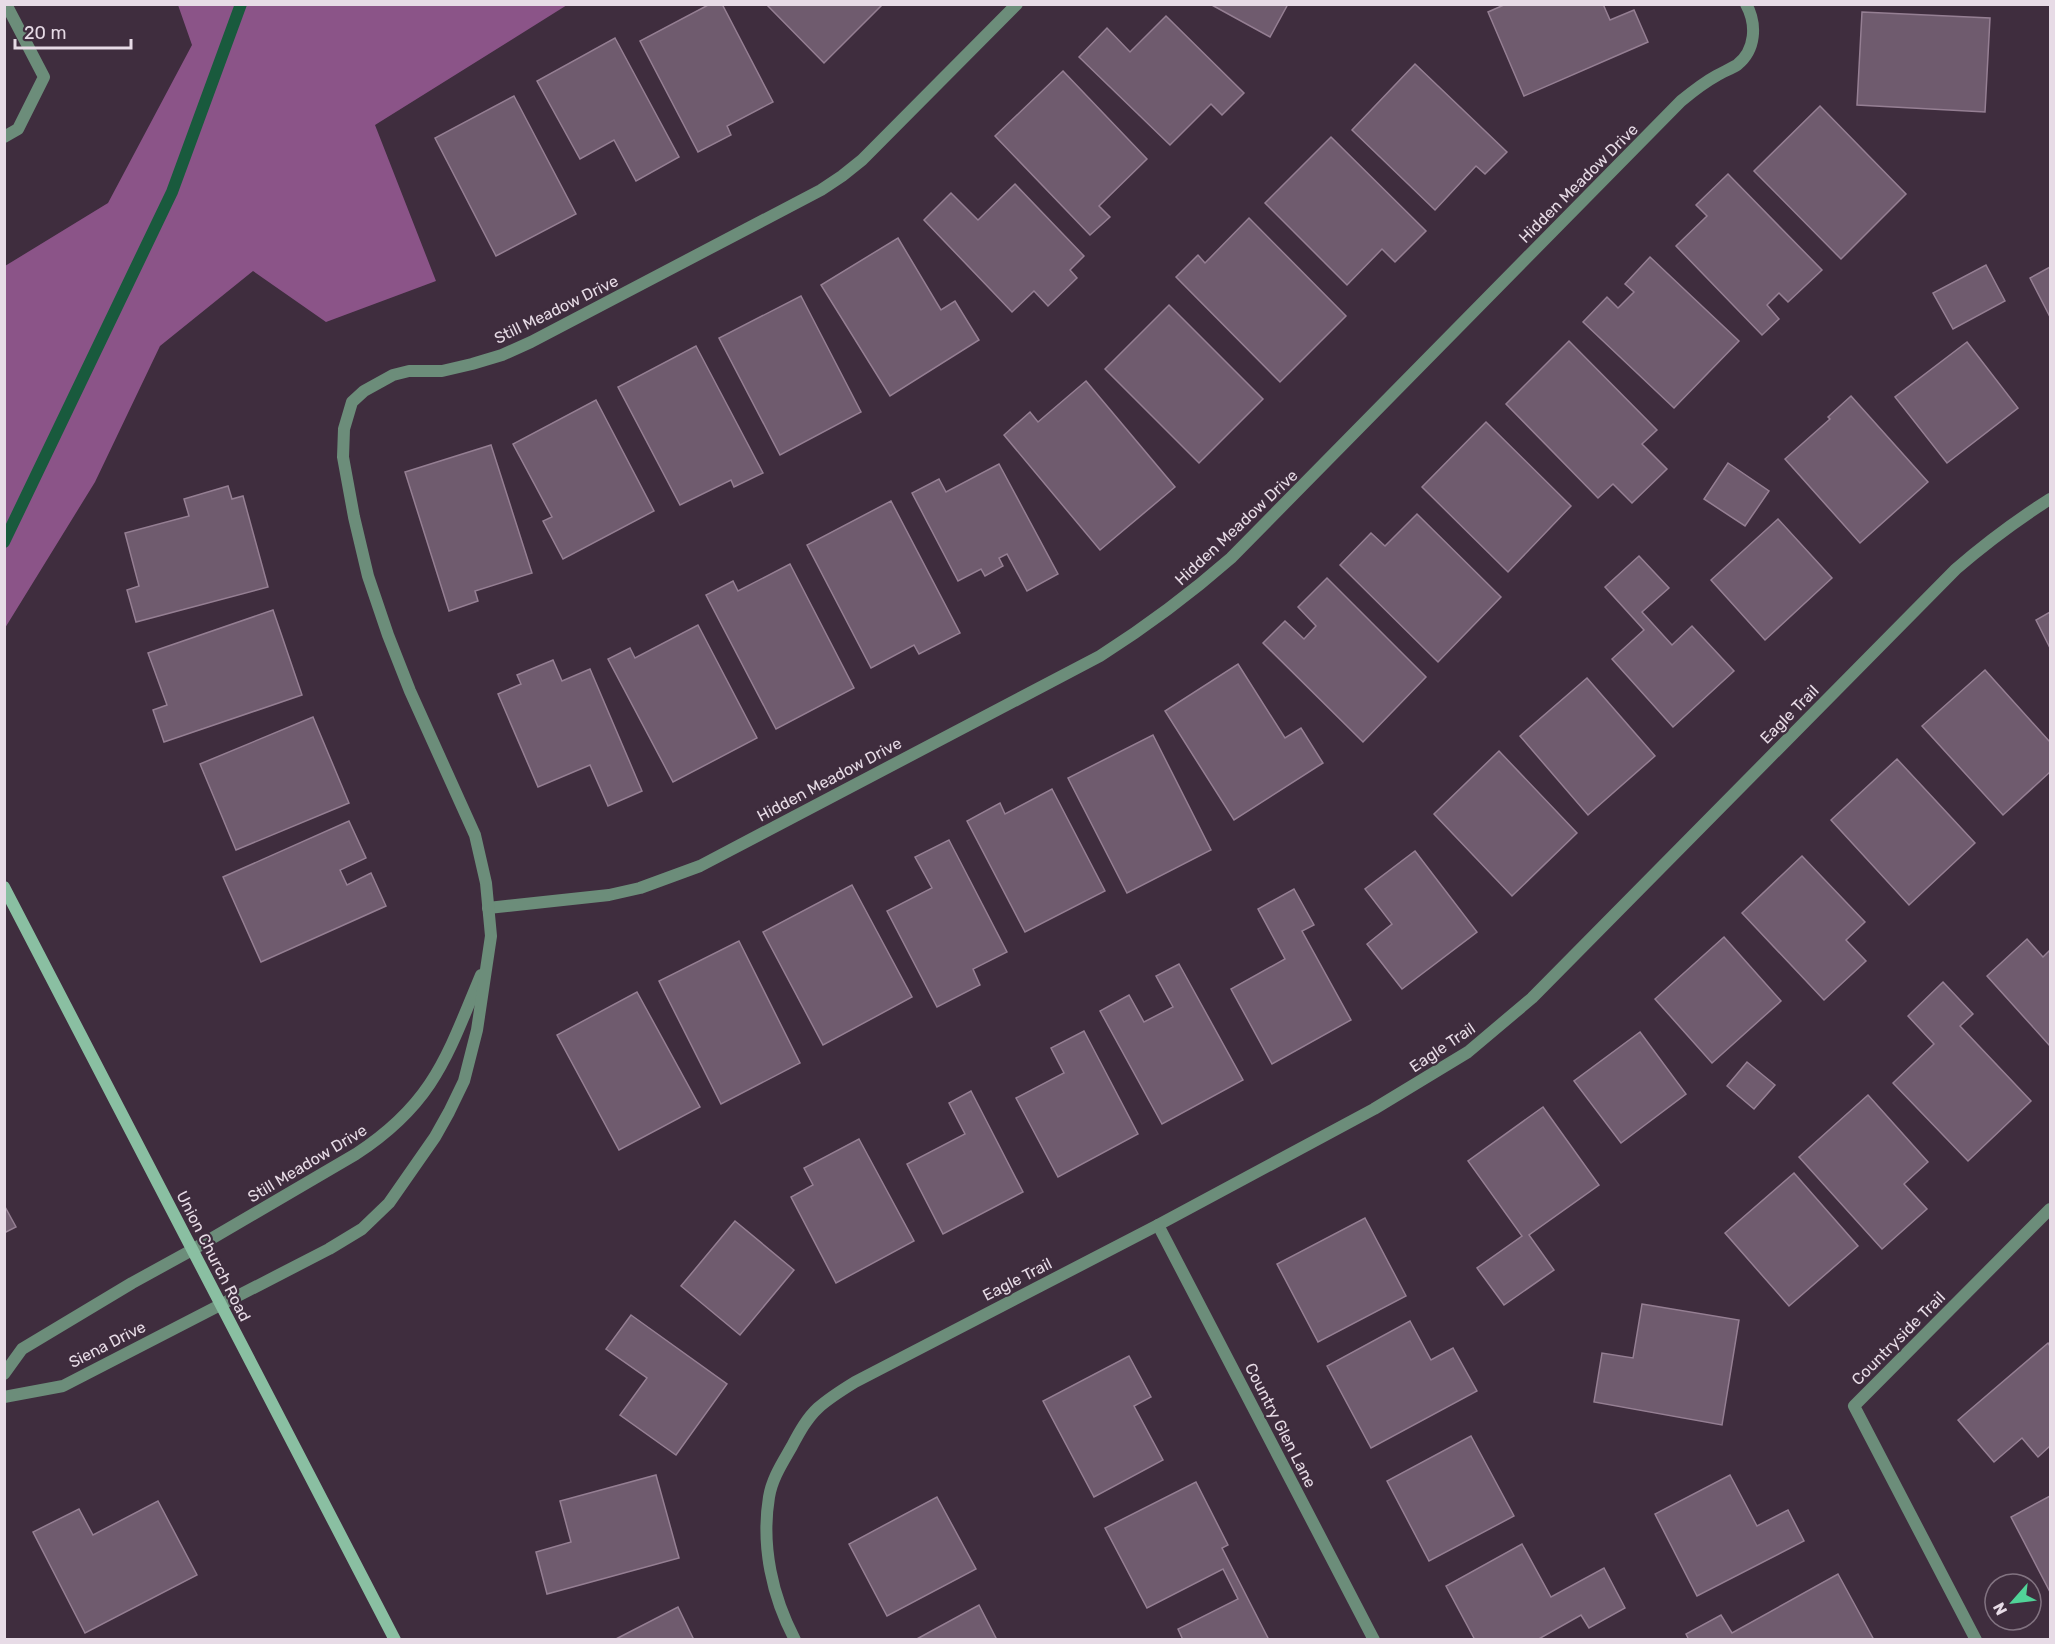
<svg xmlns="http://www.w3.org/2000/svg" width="2055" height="1644" viewBox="0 0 2055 1644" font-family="Rubik,sans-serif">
<rect width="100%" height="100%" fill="#3f2d3e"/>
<!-- forest -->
<path fill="#8b5488" d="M178 5H567L375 125 436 281 326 322 253 271 160 346 95 482 5 628V266L108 203 192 45Z"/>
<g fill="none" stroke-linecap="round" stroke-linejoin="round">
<!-- stream -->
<path stroke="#195a3d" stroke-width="12" d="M4 542 172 192 241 4"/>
</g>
<!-- building -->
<g fill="#6f5b6e" stroke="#957f93" stroke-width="1.5">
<path d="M710 4H722L773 102 727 126 731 135 698 152 640 41Z"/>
<path d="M766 4H883L824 63Z"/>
<path d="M1210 4H1288L1270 37Z"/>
<path d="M1506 4H1603L1610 20 1634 10 1648 42 1524 96 1488 12Z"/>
<path d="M1862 12 1990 18 1985 112 1857 105Z"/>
<path d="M1166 16 1244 93 1222 115 1211 104 1170 145 1079 57 1107 28 1130 52Z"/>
<path d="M615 38 679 157 636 181 614 140 580 159 537 81Z"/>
<path d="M1415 64 1507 152 1485 174 1476 166 1435 210 1352 130Z"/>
<path d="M1063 71 1147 159 1099 206 1110 217 1090 235 995 136Z"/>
<path d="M514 96 576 214 496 256 435 138Z"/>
<path d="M1820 106 1906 194 1841 259 1754 171Z"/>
<path d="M1331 137 1426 231 1395 262 1382 249 1347 285 1265 203Z"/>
<path d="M1728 174 1822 270 1788 302 1779 293 1767 305 1779 319 1762 335 1676 246 1707 216 1696 205Z"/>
<path d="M1015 184 1084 256 1070 270 1077 278 1048 306 1034 291 1012 312 924 220 951 193 978 220Z"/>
<path d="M1249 218 1346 316 1280 382 1176 277 1198 255 1205 263Z"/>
<path d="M898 238 941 310 955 301 979 340 890 396 821 285Z"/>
<path d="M1650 257 1739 341 1674 408 1583 322 1607 297 1618 308 1634 292 1625 284Z"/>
<path d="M1986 265 2005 301 1953 329 1933 293Z"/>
<path d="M2050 267V317L2030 278Z"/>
<path d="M801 296 861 412 780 455 719 338Z"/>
<path d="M1169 305 1263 399 1199 463 1105 369Z"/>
<path d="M1569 341 1657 430 1642 444 1667 469 1632 503 1613 484 1598 498 1506 404Z"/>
<path d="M1967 342 2018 408 1947 463 1895 397Z"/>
<path d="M696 346 763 473 734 487 731 480 680 505 618 387Z"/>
<path d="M1086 381 1175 487 1100 550 1004 435 1030 412 1038 422Z"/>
<path d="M1851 396 1928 482 1860 543 1785 459 1830 419 1828 417Z"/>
<path d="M596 400 654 511 563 559 543 521 552 517 513 444Z"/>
<path d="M1486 422 1571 506 1508 572 1422 487Z"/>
<path d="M491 445 532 573 475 591 478 601 449 611 405 472Z"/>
<path d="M1728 463 1769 491 1745 526 1704 499Z"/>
<path d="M999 464 1058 574 1027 591 1007 554 999 558 1003 566 985 576 981 569 958 581 912 493 939 479 946 492Z"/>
<path d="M228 486 232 499 243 496 268 587 136 622 127 590 139 586 125 533 189 516 184 499Z"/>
<path d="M891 501 960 633 919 654 914 645 871 668 807 545Z"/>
<path d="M1417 514 1501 597 1438 662 1340 565 1371 533 1385 546Z"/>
<path d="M1778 519 1832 578 1765 640 1711 580Z"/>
<path d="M1639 556 1669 588 1642 612 1672 645 1692 626 1734 671 1673 727 1612 659 1644 630 1605 587Z"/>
<path d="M790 564 854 688 776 729 706 595 733 581 738 591Z"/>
<path d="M1327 578 1426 677 1363 742 1263 643 1285 621 1304 639 1316 626 1298 607Z"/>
<path d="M273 610 302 695 164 742 153 710 167 705 148 653Z"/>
<path d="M2050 612V648L2036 620Z"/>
<path d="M698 625 757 738 673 782 608 659 630 648 635 658Z"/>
<path d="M553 660 562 681 590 669 642 791 608 806 590 765 538 787 498 694 521 684 517 675Z"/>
<path d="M1238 664 1285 738 1301 728 1323 763 1234 820 1165 711Z"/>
<path d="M1985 670 2050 742V772L2003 815 1922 726Z"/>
<path d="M1587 678 1655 756 1588 815 1520 736Z"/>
<path d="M313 717 349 803 236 850 200 764Z"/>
<path d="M1153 735 1211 850 1127 893 1068 778Z"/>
<path d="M1499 751 1577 833 1512 896 1434 814Z"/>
<path d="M1897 759 1975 843 1909 905 1831 820Z"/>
<path d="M1052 789 1105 891 1025 932 967 821 1000 803 1005 814Z"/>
<path d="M349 821 366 858 340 870 347 885 371 873 386 906 261 962 223 877Z"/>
<path d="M949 840 1007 952 973 969 980 985 937 1007 887 911 932 888 915 857Z"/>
<path d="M1415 851 1477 932 1402 989 1367 944 1392 924 1365 889Z"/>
<path d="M1802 856 1865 922 1846 940 1866 961 1824 1000 1742 913Z"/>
<path d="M852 885 912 997 823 1045 763 932Z"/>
<path d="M1294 889 1314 925 1302 931 1351 1020 1272 1064 1231 989 1285 959 1258 909Z"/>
<path d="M1724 937 1781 1001 1712 1063 1655 999Z"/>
<path d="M2027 939 2043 957 2050 950V1046L1987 976Z"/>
<path d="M739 941 800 1063 721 1104 659 981Z"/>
<path d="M1179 964 1243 1080 1162 1124 1100 1011 1129 995 1144 1022 1173 1007 1156 976Z"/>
<path d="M1943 982 1973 1014 1960 1026 2031 1101 1968 1161 1893 1083 1934 1044 1908 1016Z"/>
<path d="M637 992 700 1107 619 1150 557 1035Z"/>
<path d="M1084 1031 1138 1134 1058 1177 1016 1098 1064 1073 1051 1048Z"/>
<path d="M1640 1032 1686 1094 1621 1143 1574 1081Z"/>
<path d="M1747 1062 1775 1085 1754 1109 1727 1086Z"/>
<path d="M971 1091 1023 1192 943 1234 907 1164 965 1134 949 1103Z"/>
<path d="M1868 1095 1928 1162 1904 1184 1927 1209 1882 1249 1799 1157Z"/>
<path d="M1543 1107 1599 1185 1529 1235 1554 1270 1504 1305 1477 1268 1522 1236 1468 1161Z"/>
<path d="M859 1139 914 1241 836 1283 791 1197 813 1185 804 1168Z"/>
<path d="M1794 1173 1858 1246 1789 1306 1725 1233Z"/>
<path d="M4 1205 16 1227 4 1233Z"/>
<path d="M1365 1218 1406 1296 1318 1342 1277 1264Z"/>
<path d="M735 1221 794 1270 740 1335 681 1286Z"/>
<path d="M1642 1304 1739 1320 1722 1425 1594 1402 1602 1353 1633 1358Z"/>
<path d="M631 1315 727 1384 676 1455 620 1415 647 1378 606 1349Z"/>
<path d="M1410 1321 1431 1360 1453 1348 1477 1391 1371 1448 1327 1366Z"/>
<path d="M2048 1343 2050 1346V1446L2038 1457 2022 1438 1994 1462 1958 1420Z"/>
<path d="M1129 1356 1151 1397 1134 1406 1163 1460 1094 1497 1043 1401Z"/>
<path d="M1471 1436 1514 1516 1429 1561 1387 1481Z"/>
<path d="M656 1475 679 1558 547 1594 536 1552 571 1542 560 1501Z"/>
<path d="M1730 1475 1757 1526 1788 1510 1804 1541 1697 1596 1655 1514Z"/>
<path d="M1196 1482 1228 1545 1222 1548 1269 1640H1183L1178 1629 1238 1599 1223 1569 1147 1608 1105 1528Z"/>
<path d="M2050 1496V1592L2011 1517Z"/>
<path d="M937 1497 976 1569 887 1616 849 1544Z"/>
<path d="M158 1501 197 1575 85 1633 33 1532 79 1509 93 1535Z"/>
<path d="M1522 1544 1551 1597 1604 1568 1625 1608 1589 1628 1581 1615 1537 1640H1475L1446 1586Z"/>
<path d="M1838 1574 1874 1640H1689L1686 1634 1721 1615 1732 1633Z"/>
<path d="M979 1605 997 1640H915Z"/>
<path d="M678 1607 694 1640H614Z"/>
</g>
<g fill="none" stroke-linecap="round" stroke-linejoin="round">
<!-- lane -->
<path stroke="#6c8d7a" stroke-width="12" d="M4 137 18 129 44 77 6 4"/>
<!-- street -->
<g stroke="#6c8d7a" stroke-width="12">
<path d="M488 908 609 895 640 888 700 866 1100 656C1147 626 1190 594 1231 558L1681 101C1692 92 1703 83 1716 76 1723 72 1730 69 1737 65 1756 50 1757 24 1746 4"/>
<path d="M1158 1225 1374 1640"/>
<path d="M4 1374 22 1349 132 1283 192 1250 356 1154C434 1103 447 1056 481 975"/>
<path d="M4 1397 63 1386 329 1249 362 1229 389 1203 435 1137 449 1112 464 1081 477 1030 491 936 486 883 475 835 410 691 388 635 368 576 354 517 343 457 344 429 352 402 364 391 393 375 409 371H442L472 364 502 355 531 342 821 190 842 176 862 160 1017 4"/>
<path d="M795 1640C772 1596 761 1546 769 1497 772 1478 783 1462 792 1446 799 1433 807 1418 818 1408 829 1398 842 1390 855 1382L1158 1225 1374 1109 1468 1052 1532 998 1956 569C1986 543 2017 520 2050 499"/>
<path d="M1976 1640 1854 1406 2050 1209"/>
</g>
<!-- secondary -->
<path stroke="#8abfa2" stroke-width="12" d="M4 887 395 1640"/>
</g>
<g text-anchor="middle" stroke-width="4.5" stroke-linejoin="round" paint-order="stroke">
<!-- street labels -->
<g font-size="16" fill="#e7dbe6" stroke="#3f2d3e">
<text transform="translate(1578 183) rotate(-45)" y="6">Hidden Meadow Drive</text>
<text transform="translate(556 309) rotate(-26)" y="6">Still Meadow Drive</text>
<text transform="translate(1236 527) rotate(-43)" y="6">Hidden Meadow Drive</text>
<text transform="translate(1789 714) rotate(-45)" y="6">Eagle Trail</text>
<text transform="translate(829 779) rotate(-28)" y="6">Hidden Meadow Drive</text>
<text transform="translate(1442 1047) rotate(-34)" y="6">Eagle Trail</text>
<text transform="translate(307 1163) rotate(-31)" y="6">Still Meadow Drive</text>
<text transform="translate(214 1256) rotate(63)" y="6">Union Church Road</text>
<text transform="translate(1017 1279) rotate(-27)" y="6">Eagle Trail</text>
<text transform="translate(1898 1338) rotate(-45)" y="6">Countryside Trail</text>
<text transform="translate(107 1344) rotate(-27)" y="6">Siena Drive</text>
<text transform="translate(1281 1425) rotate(63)" y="6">Country Glen Lane</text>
</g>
</g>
<!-- border -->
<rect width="2055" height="1644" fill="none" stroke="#e7dbe6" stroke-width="12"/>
<!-- north arrow -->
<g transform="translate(2013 1602) rotate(242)"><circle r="28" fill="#3f2d3e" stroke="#827381" stroke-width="1.5"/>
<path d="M0-4.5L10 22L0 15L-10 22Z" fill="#51d398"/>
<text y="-9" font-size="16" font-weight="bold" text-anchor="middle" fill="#e7dbe6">N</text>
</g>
<!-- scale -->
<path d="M15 39v9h116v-9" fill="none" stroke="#e7dbe6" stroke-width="3"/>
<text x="24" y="39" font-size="18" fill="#e7dbe6" stroke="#3f2d3e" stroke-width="4.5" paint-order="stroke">20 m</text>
</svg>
